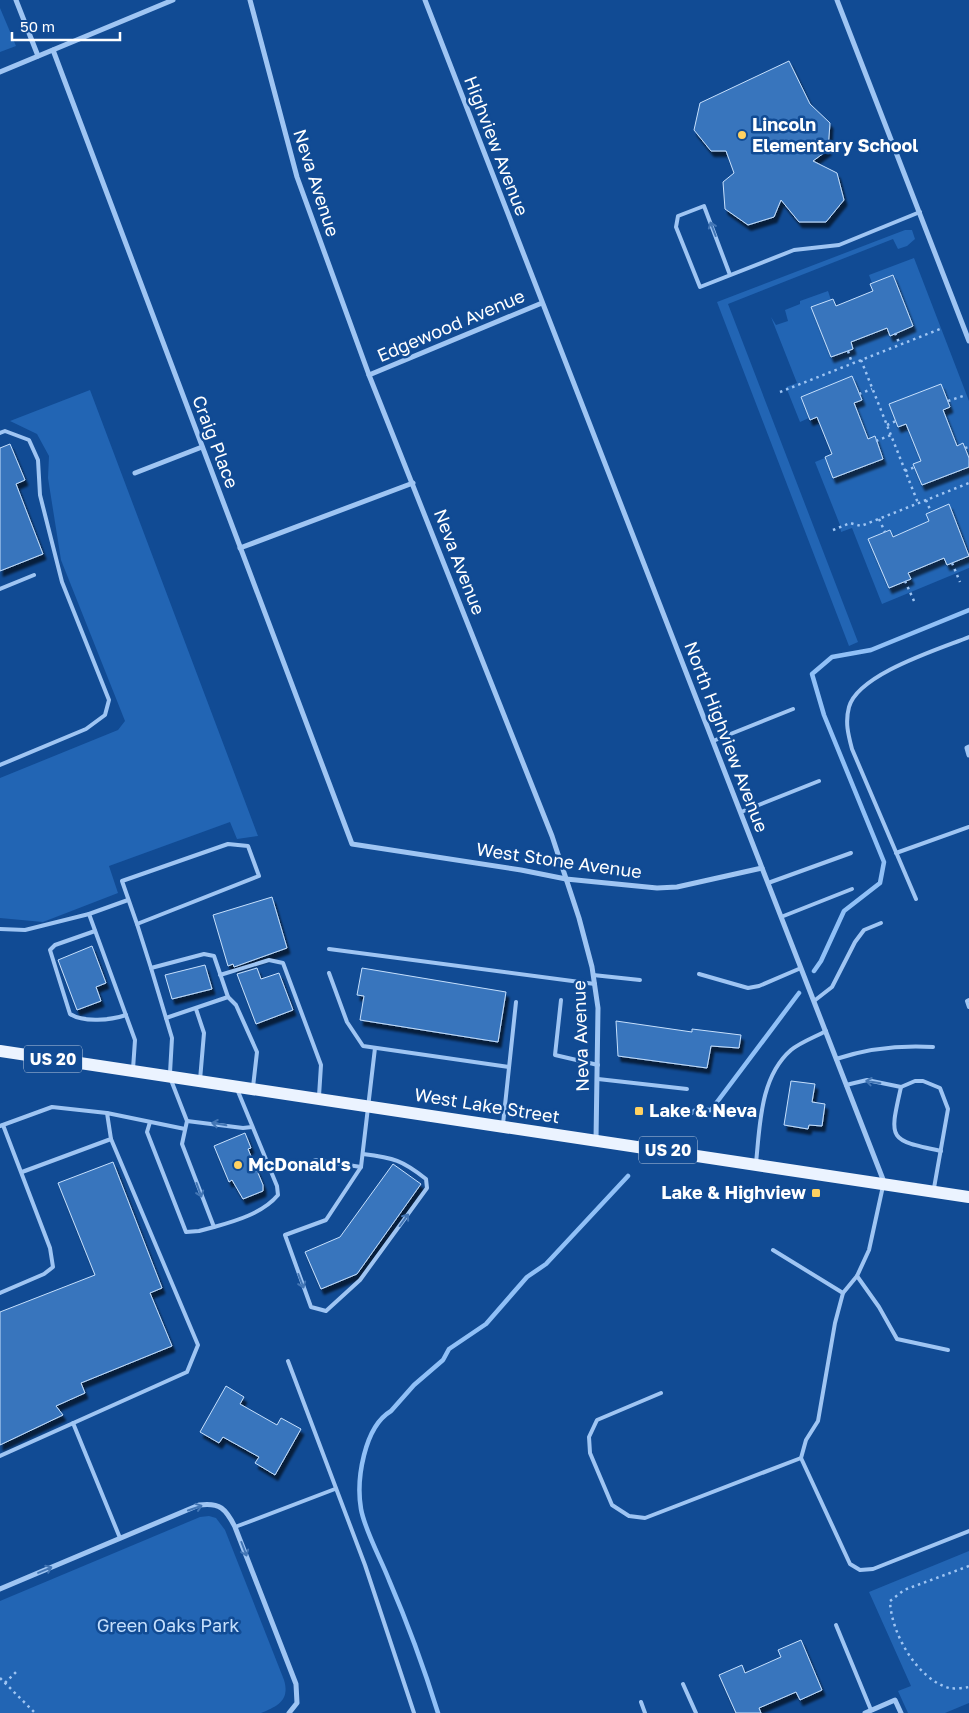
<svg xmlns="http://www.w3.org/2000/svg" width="969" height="1713" viewBox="0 0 969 1713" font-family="'Golos Text',sans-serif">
<defs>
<filter id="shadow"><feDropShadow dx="3" dy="5.5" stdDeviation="1" flood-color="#0009"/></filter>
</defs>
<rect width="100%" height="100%" fill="#114b94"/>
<!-- green -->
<g fill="#2265b4">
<path d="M0 8 16 46 0 52Z"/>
<path d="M905 230H912L915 239 907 246 898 249 893 239 728 304 858 642 849 646 717 302Z"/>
<path d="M914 258 969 401V458L964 444 957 446 943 410 950 407 941 384 890 404 906 424 921 461 914 464 922 485 969 467V552L949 505 929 521 893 537 889 530 868 539 889 588 910 579 908 573 944 558 947 565 969 556V568L882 604 852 528 841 532 840 525 815 462 825 458 833 478 883 459 875 437 868 439 854 403 859 394 852 377 801 397 809 418 800 422 786 387 797 383 771 317 776 325 788 321 785 310 800 304V301L828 291 831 300 812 307 831 357 853 349 851 342 887 328 890 335 913 327 894 275 872 283 869 275Z"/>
<path d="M90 390 258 836 237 839 230 822 109 866 118 893 43 922 0 918V778L118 730 125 721 61 560 48 478 49 456 37 434 10 421Z"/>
<path d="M209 1516 216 1518 225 1530 284 1680C290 1700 278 1706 261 1713H0V1601L200 1517Z"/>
<path d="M969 1551V1703L945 1713H908L898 1691 911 1686 869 1592Z"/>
</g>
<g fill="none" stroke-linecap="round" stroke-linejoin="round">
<!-- stream -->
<g stroke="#90c0f7" stroke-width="4.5">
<path d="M814 971 821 961 844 911 880 883 884 862 824 715 812 674 832 657 871 650 969 610"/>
<path d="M691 1113 696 1110H711L799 993"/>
<path d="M438 1713C424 1668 408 1624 389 1580 381 1559 365 1531 361 1509 356 1480 364 1427 391 1411L414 1385 443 1360 449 1349 486 1324 527 1277 546 1264 628 1176"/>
</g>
</g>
<!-- building -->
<g fill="#3975bd" stroke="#c6e0fd" filter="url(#shadow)">
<path d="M789 61 810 104 830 123 828 150 813 161 837 173 844 200 826 222H799L781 200 774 217 748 225 725 209 723 182 734 173 726 151H711L694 130 700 103Z"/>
<path d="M893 275 913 326 890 336 887 328 851 342 853 349 831 357 811 307 833 299 836 306 873 291 870 284Z"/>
<path d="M852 376 862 400 854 403 868 439 875 436 883 459 833 478 825 457 832 454 817 417 810 420 801 397Z"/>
<path d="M941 384 950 407 943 410 957 446 963 443 969 458V467L922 485 913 464 921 461 906 424 898 427 889 404Z"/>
<path d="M10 444 25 480 16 484 43 554 0 571V448Z"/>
<path d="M949 504 969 556 947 565 944 558 908 573 911 579 889 588 868 539 890 530 893 537 929 521 926 514Z"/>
<path d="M272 897 287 948 234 967 233 964 228 966 213 915Z"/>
<path d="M92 946 106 983 96 987 101 1001 77 1010 58 960Z"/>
<path d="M205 965 212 989 172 999 165 975Z"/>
<path d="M257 968 261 979 279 973 293 1010 256 1024 237 974Z"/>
<path d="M362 968 506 992 498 1042 360 1020 364 996 357 995Z"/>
<path d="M616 1021 692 1032V1029L741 1035 739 1048 711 1046 707 1068 618 1056Z"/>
<path d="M791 1081 815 1084 812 1102 825 1104 822 1126 809 1125 808 1129 784 1125Z"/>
<path d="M245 1133 251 1148 248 1149 263 1185V1191L243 1199 232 1180 229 1182 214 1146Z"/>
<path d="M113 1162 162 1288 150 1293 172 1346 81 1383 85 1393 56 1406 63 1415 0 1445V1312L95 1275 58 1183Z"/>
<path d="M393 1164 421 1184 357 1274 321 1289 305 1252 340 1237Z"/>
<path d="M226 1386 244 1397 240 1404 277 1425 281 1418 301 1429 275 1475 255 1463 259 1457 223 1437 219 1443 200 1432Z"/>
<path d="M801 1640 822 1690 800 1700 796 1692 759 1708 761 1713H736L719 1675 742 1665 745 1673 781 1657 778 1650Z"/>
</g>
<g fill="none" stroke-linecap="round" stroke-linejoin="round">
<!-- path -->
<g stroke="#9fc5f3" stroke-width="2.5" stroke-dasharray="2.5 4" stroke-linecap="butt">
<path d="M895 333 900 345"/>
<path d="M848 351 852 363"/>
<path d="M861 360 918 503"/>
<path d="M780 392 940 329"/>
<path d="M859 394 872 389"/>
<path d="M948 401 966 395"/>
<path d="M887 425 896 421"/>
<path d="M876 441 891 435"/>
<path d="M965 448 969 447"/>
<path d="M905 471 915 467"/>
<path d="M926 500 931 512"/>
<path d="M879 519 885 532"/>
<path d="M833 530 850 523 861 526 969 483"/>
<path d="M952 563 960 582"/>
<path d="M905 581 914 601"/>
<path d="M969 1566 904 1590 890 1601C891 1633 917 1679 949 1688 955 1689 963 1688 969 1687"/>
<path d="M0 1678 35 1713"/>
<path d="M5 1683 16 1672"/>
</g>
<!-- service -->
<g stroke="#9fc5f3" stroke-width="4">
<path d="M730 275 704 206 678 216 676 227 700 287 794 250 839 245 920 212"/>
<path d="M0 433 5 431 29 440 38 460 40 495 62 582 109 700 105 715 86 729 0 765"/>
<path d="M0 589 34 575"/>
<path d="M713 741 793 709"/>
<path d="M741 812 819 781"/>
<path d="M228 844 248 846 259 876 137 924 122 881Z"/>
<path d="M896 853 969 827"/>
<path d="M768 883 851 853"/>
<path d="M916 899 852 749C848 734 845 722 849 707 858 674 939 649 969 637"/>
<path d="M89 914 128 900"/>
<path d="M781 917 852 889"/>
<path d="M137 924 151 968"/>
<path d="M0 929 25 930 89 914 135 1040 133 1069"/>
<path d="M95 931 55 945 50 950 70 1014C84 1023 111 1020 126 1015"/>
<path d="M329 949 595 984"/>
<path d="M329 973 347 1022 363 1046 509 1067"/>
<path d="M699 974 748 988 759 986 801 968"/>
<path d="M220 975 269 960 283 963 321 1065 319 1096"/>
<path d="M593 975 640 980"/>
<path d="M561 1000 555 1055 598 1065"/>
<path d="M969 1000 967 1001 969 1007"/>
<path d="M814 1001 832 987 855 942 864 930 881 923"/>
<path d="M196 1009 204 1033 200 1080"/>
<path d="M166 1018 228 997"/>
<path d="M836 1059C869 1048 899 1045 933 1047"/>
<path d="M170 1073 172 1038 151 968 204 954 214 956 228 997 236 1005 257 1052 253 1087"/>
<path d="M598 1079 687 1089"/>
<path d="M171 1080 187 1121 182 1144 214 1227C236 1221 263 1213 278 1195L277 1186 237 1089"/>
<path d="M846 1085 867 1080 901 1087 915 1081H923L940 1088 948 1109 934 1188"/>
<path d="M901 1087C889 1140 888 1140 941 1151"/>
<path d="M187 1121 243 1128 252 1127"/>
<path d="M150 1122 147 1132 186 1232 199 1231 214 1227"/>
<path d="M503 1124 516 1002"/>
<path d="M0 1126 52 1107 107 1113"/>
<path d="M363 1154C394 1158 402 1160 426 1179L427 1188 360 1280 326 1311 311 1307 285 1235 326 1220 361 1167 375 1048"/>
<path d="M315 1160 361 1167"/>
<path d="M756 1163C760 1125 760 1077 791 1050 801 1042 815 1037 826 1031"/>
<path d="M22 1172 111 1139 107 1113 185 1129"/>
<path d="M883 1186 869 1250 857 1276 843 1293 835 1323 818 1421 806 1440 801 1458 850 1564 860 1570 873 1569 969 1531"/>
<path d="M773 1250 843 1293"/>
<path d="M857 1276 879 1307 897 1339 948 1350"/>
<path d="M0 1293 44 1274 53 1267 50 1248 3 1125"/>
<path d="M288 1361 365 1565 414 1713"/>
<path d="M661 1393 597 1420 589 1437 590 1453 612 1505 629 1516 645 1518 801 1458"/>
<path d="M73 1423 120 1538"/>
<path d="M0 1456 187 1372 198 1345 111 1139"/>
<path d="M235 1527 335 1489"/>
<path d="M836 1625 871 1710"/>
<path d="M683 1684 696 1713"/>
<path d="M641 1702 645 1713"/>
</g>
<!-- minor -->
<g stroke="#9fc5f3" stroke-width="5">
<path d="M16 0 38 56"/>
<path d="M250 0 297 177 369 375 552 836 579 918 592 967 598 1008 596 1140"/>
<path d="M425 0 884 1182"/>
<path d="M837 0 969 341"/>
<path d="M53 50 352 844 521 870 566 879 657 888 677 887 762 868"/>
<path d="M0 72 173 0"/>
<path d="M369 375 542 303"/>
<path d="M135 473 202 447"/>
<path d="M240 548 413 483"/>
<path d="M969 747 967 748 969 755"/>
<path d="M0 1589 199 1505C220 1502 226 1509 235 1527L296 1684 297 1703 289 1713"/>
<path d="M865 1713 895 1700 901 1713"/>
</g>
<!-- primary -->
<path stroke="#ebf3ff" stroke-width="12" d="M0 1051 969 1197"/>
</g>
<!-- one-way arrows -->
<defs><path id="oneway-shaft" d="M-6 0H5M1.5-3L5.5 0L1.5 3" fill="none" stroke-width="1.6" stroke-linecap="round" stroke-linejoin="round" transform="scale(1.25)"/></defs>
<g stroke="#4376b5">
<use href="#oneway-shaft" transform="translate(713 229) rotate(-111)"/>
<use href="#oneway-shaft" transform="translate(873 1082) rotate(-171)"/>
<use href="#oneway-shaft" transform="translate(219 1124) rotate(-170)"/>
<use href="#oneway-shaft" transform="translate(199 1190) rotate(70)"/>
<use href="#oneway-shaft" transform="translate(404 1220) rotate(-54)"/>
<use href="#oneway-shaft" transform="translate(301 1281) rotate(69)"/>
<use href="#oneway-shaft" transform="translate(195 1508) rotate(-19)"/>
<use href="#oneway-shaft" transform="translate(244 1549) rotate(69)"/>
<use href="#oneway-shaft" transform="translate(45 1570) rotate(-23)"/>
</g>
<!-- markers -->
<g fill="#ffd161" stroke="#114b94" stroke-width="2">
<circle cx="742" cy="135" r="5"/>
<rect x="634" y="1106" width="10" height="10" rx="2.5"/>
<circle cx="238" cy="1165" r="5"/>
<rect x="811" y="1188" width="10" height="10" rx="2.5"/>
</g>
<g text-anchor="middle" stroke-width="5" stroke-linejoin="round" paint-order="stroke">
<!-- shield labels -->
<g fill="#114b94" stroke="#b8c9df" stroke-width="1">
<rect x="24" y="1045.5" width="58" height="27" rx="4"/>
<rect x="639" y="1136.5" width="58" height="27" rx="4"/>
</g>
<g font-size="16" font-weight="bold" fill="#fff">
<text x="53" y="1065">US 20</text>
<text x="668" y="1156">US 20</text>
</g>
<!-- poi labels -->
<g font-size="18" font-weight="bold" fill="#fff" stroke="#114b94" text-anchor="start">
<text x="752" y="131">Lincoln<tspan x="752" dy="21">Elementary School</tspan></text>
<text x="649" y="1117">Lake &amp; Neva</text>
<text x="248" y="1171">McDonald's</text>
<text x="806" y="1199" text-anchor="end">Lake &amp; Highview</text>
</g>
<!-- street labels -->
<g font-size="18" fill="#fff" stroke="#114b94">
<text transform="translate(496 146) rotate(69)" y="6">Highview Avenue</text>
<text transform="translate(316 183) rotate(72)" y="6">Neva Avenue</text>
<text transform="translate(451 326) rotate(-23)" y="6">Edgewood Avenue</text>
<text transform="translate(215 442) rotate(69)" y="6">Craig Place</text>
<text transform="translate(459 562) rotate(69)" y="6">Neva Avenue</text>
<text transform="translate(726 737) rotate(69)" y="6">North Highview Avenue</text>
<text transform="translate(559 861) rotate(8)" y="6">West Stone Avenue</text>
<text transform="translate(581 1036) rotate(-92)" y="6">Neva Avenue</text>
<text transform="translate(487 1106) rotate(9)" y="6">West Lake Street</text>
</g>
<!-- park labels -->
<g font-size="18" fill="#c6e0fd" stroke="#114b94">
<text x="168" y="1632">Green Oaks Park</text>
</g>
</g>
<!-- scale -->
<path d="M12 32v8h108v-8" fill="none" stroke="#ffffff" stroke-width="2.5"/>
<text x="20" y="32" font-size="15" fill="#ffffff" stroke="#114b94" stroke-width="4" paint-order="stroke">50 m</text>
</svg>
